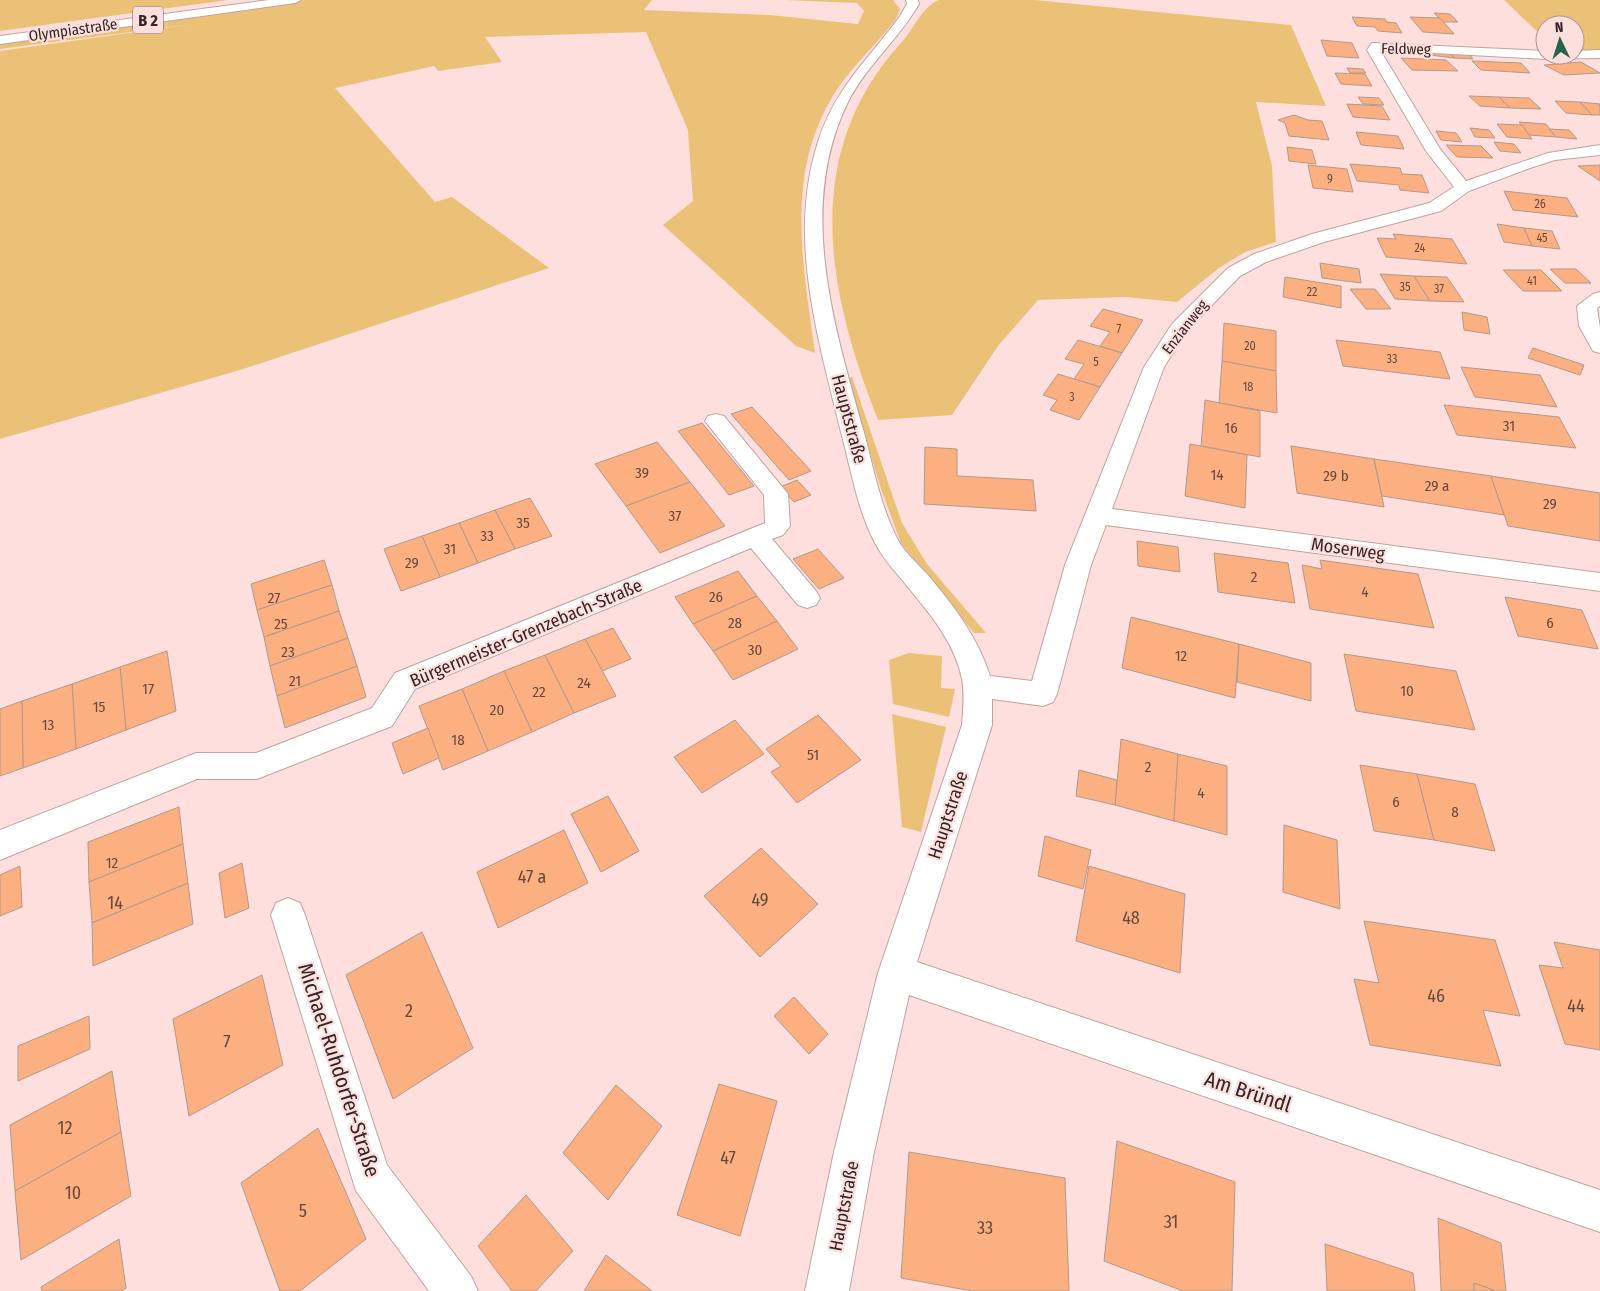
<svg xmlns="http://www.w3.org/2000/svg" width="1600" height="1291" viewBox="0 0 1600 1291" font-family="'Fira Sans Condensed',sans-serif">
<rect width="100%" height="100%" fill="#fedfdd"/>
<!-- green -->
<g fill="#eac177">
<path d="M0 0H228L0 31Z"/>
<path d="M305 0H652L644 10 770 15 858 24 864 11 857 3 785 0H893L900 9 896 19C875 47 847 70 830 101 785 179 804 270 815 353L796 346 663 225 693 201 688 130 646 32 485 37 502 62 438 71 434 66 335 88 435 202 452 197 549 268 240 370 0 439V51L193 24 0 49V43Z"/>
<path d="M939 0H1035L1291 25 1326 106 1256 102 1272 166 1276 242 1245 252 1219 268 1177 302 1125 297 1038 300 998 346 952 415 878 420C828 293 799 156 900 44 913 31 922 6 939 0Z"/>
<path d="M1504 0H1600V52L1575 54V25H1545V39Z"/>
<path d="M847 377H852L902 523 927 564 986 633H974L901 543 881 489Z"/>
<path d="M909 653 942 656 941 688 955 689 949 717 893 704 889 660Z"/>
<path d="M892 714 946 727 921 832 902 827Z"/>
</g>
<!-- building -->
<g fill="#fcb082" stroke="#b19a8c">
<path d="M1434 13 1450 14 1458 22H1443Z"/>
<path d="M1352 17 1385 19 1387 22 1396 23 1402 33 1378 31 1375 27 1357 26Z"/>
<path d="M1410 17 1440 18 1454 34 1423 32Z"/>
<path d="M1321 40 1352 43 1359 58 1327 56Z"/>
<path d="M1426 52H1449L1454 58 1430 55Z"/>
<path d="M1449 52 1468 53 1473 59 1454 58Z"/>
<path d="M1401 58 1446 60 1458 71 1412 70Z"/>
<path d="M1472 61 1521 63 1530 73 1481 70Z"/>
<path d="M1581 62 1600 73 1564 75 1544 65Z"/>
<path d="M1347 68 1363 69 1366 73H1350Z"/>
<path d="M1335 73 1365 74 1372 86 1341 84Z"/>
<path d="M1469 96 1499 97 1510 108 1480 106Z"/>
<path d="M1358 97 1379 98 1384 105 1363 104Z"/>
<path d="M1499 97 1529 98 1541 109 1510 108Z"/>
<path d="M1555 101 1580 102 1592 115 1566 113Z"/>
<path d="M1580 102 1600 104V115H1592Z"/>
<path d="M1347 104 1382 106 1390 120 1353 117Z"/>
<path d="M1294 115 1308 120 1322 121 1329 140 1289 136 1285 123 1278 120Z"/>
<path d="M1519 122 1546 124 1556 137 1529 135Z"/>
<path d="M1497 124 1522 125 1532 139 1507 137Z"/>
<path d="M1470 128 1489 130 1495 138 1475 137Z"/>
<path d="M1549 129 1569 130 1577 139 1556 137Z"/>
<path d="M1436 131 1456 133 1462 142 1441 140Z"/>
<path d="M1356 132 1398 136 1404 149 1361 145Z"/>
<path d="M1494 142 1514 144 1521 153 1500 151Z"/>
<path d="M1446 145 1481 146 1493 158 1457 157Z"/>
<path d="M1287 147 1312 150 1316 164 1289 161Z"/>
<path d="M1350 164 1400 168 1402 174 1422 175 1429 193 1400 190 1399 185 1357 181Z"/>
<path d="M1308 165 1347 169 1353 192 1313 188Z"/>
<path d="M1600 165V181L1578 166Z"/>
<path d="M1504 191 1567 198 1578 217 1513 210Z"/>
<path d="M1497 224 1524 228 1532 246 1504 242Z"/>
<path d="M1524 228 1552 231 1560 249 1532 246Z"/>
<path d="M1393 234 1452 239 1467 264 1386 257 1377 238 1396 239Z"/>
<path d="M1320 263 1359 269 1361 283 1322 278Z"/>
<path d="M1550 269H1576L1591 283H1565Z"/>
<path d="M1503 270H1541L1562 291H1523Z"/>
<path d="M1380 274 1414 276 1430 301 1395 299Z"/>
<path d="M1414 276 1447 277 1464 302 1430 301Z"/>
<path d="M1285 277 1341 286V308L1283 297Z"/>
<path d="M1350 289H1375L1391 309H1366Z"/>
<path d="M1103 309 1143 320 1122 353 1100 346 1110 332 1090 326Z"/>
<path d="M1462 312 1487 317 1490 334 1464 330Z"/>
<path d="M1224 323 1276 331V371L1222 361Z"/>
<path d="M1078 340 1122 353 1100 387 1074 379 1084 364 1065 359Z"/>
<path d="M1336 340 1440 352 1450 379 1343 366Z"/>
<path d="M1533 348 1584 365 1580 375 1528 358Z"/>
<path d="M1222 361 1276 371 1277 413 1219 403Z"/>
<path d="M1461 367 1540 375 1557 407 1475 397Z"/>
<path d="M1058 374 1100 387 1079 420 1050 410 1057 400 1043 395Z"/>
<path d="M1205 400 1260 411V457L1201 446Z"/>
<path d="M1444 405 1559 417 1576 448 1457 435Z"/>
<path d="M752 407 811 471 789 480 731 414Z"/>
<path d="M702 423 754 486 729 495 678 431Z"/>
<path d="M657 442 690 482 626 506 595 464Z"/>
<path d="M1190 444 1247 455 1245 508 1185 496Z"/>
<path d="M1291 446 1374 459 1384 507 1297 493Z"/>
<path d="M925 447 957 449V476L1033 480 1036 511 924 504Z"/>
<path d="M1374 459 1491 476 1504 515 1382 496Z"/>
<path d="M1491 476 1600 493V541L1508 526Z"/>
<path d="M797 480 811 495 794 502 780 487Z"/>
<path d="M690 482 725 526 660 553 626 506Z"/>
<path d="M530 498 552 536 515 549 495 510Z"/>
<path d="M495 510 515 549 478 563 459 523Z"/>
<path d="M459 523 478 563 440 577 422 536Z"/>
<path d="M422 536 440 577 401 591 384 549Z"/>
<path d="M1137 541 1178 547 1180 572 1138 566Z"/>
<path d="M818 549 844 578 819 589 793 559Z"/>
<path d="M1214 553 1288 563 1295 603 1218 592Z"/>
<path d="M324 560 332 585 257 610 251 584Z"/>
<path d="M1320 560 1418 574 1434 628 1310 609 1302 565 1322 569Z"/>
<path d="M738 571 757 596 693 624 675 597Z"/>
<path d="M332 585 339 611 264 637 257 610Z"/>
<path d="M757 596 777 621 713 651 693 624Z"/>
<path d="M1505 597 1582 610 1598 649 1518 636Z"/>
<path d="M339 611 348 638 270 666 264 637Z"/>
<path d="M1131 617 1239 644 1235 698 1122 668Z"/>
<path d="M777 621 798 649 733 680 713 651Z"/>
<path d="M613 628 631 659 602 671 585 639Z"/>
<path d="M348 638 357 666 277 696 270 666Z"/>
<path d="M585 639 616 696 574 713 545 655Z"/>
<path d="M1239 644 1311 663V701L1237 682Z"/>
<path d="M167 651 176 711 126 730 120 667Z"/>
<path d="M1344 654 1456 671 1475 730 1356 711Z"/>
<path d="M545 655 574 713 532 732 504 671Z"/>
<path d="M357 666 366 697 285 728 277 696Z"/>
<path d="M120 667 126 730 76 749 72 684Z"/>
<path d="M504 671 532 732 488 751 462 689Z"/>
<path d="M72 684 76 749 23 768 22 701Z"/>
<path d="M462 689 488 751 443 770 419 706Z"/>
<path d="M22 701 23 768 0 776V709Z"/>
<path d="M818 715 861 760 797 803 771 772 781 766 766 749Z"/>
<path d="M735 720 764 754 702 793 674 757Z"/>
<path d="M428 728 439 758 403 774 392 743Z"/>
<path d="M1121 739 1178 754 1174 821 1115 805Z"/>
<path d="M1178 754 1227 766V835L1174 821Z"/>
<path d="M1360 765 1417 774 1434 840 1374 831Z"/>
<path d="M1079 770 1117 780 1115 805 1076 796Z"/>
<path d="M1417 774 1475 784 1495 851 1434 840Z"/>
<path d="M608 796 639 851 601 872 571 814Z"/>
<path d="M179 807 183 844 89 882 88 842Z"/>
<path d="M1284 825 1337 840 1340 909 1283 892Z"/>
<path d="M564 830 588 883 498 928 477 872Z"/>
<path d="M1045 836 1091 850 1083 889 1038 876Z"/>
<path d="M183 844 188 883 92 923 89 882Z"/>
<path d="M761 848 818 904 760 957 704 896Z"/>
<path d="M242 863 249 908 225 918 219 873Z"/>
<path d="M20 866 22 907 0 916V875Z"/>
<path d="M1089 866 1185 894 1180 973 1076 941Z"/>
<path d="M188 883 193 924 93 966 92 923Z"/>
<path d="M1364 921 1495 940 1520 1016 1483 1010 1501 1066 1370 1045 1354 979 1379 983Z"/>
<path d="M422 932 473 1048 393 1099 346 975Z"/>
<path d="M1554 942 1600 950V1050L1565 1044 1539 965 1563 968Z"/>
<path d="M262 975 283 1065 189 1116 173 1019Z"/>
<path d="M794 997 828 1034 809 1054 774 1016Z"/>
<path d="M89 1016 90 1049 18 1081V1046Z"/>
<path d="M112 1071 121 1132 15 1191 10 1125Z"/>
<path d="M719 1084 777 1101 740 1236 677 1215Z"/>
<path d="M616 1085 662 1126 608 1200 563 1153Z"/>
<path d="M318 1128 366 1239 300 1291H280L241 1183Z"/>
<path d="M121 1132 131 1196 21 1260 15 1191Z"/>
<path d="M1117 1141 1235 1182 1232 1291H1183L1104 1261Z"/>
<path d="M909 1152 1065 1178 1069 1291H972L901 1278Z"/>
<path d="M526 1195 573 1251 536 1291H512L478 1246Z"/>
<path d="M1438 1218 1501 1243 1506 1291H1496L1474 1283V1291H1441Z"/>
<path d="M119 1239 126 1288 121 1291H42L41 1287Z"/>
<path d="M1325 1244 1413 1273 1415 1291H1327Z"/>
<path d="M606 1255 652 1291H584Z"/>
<path d="M1474 1283 1496 1291H1474Z"/>
</g>
<g fill="none" stroke-linecap="round" stroke-linejoin="round">
<!-- street casing -->
<g stroke="#c1a4a2" stroke-width="2">
<g id="street">
<path d="M906 0H918L919 4C899 39 866 66 848 102 797 206 833 323 863 429 873 465 880 506 898 540 905 553 917 563 927 574 953 605 978 637 990 676L1032 681 1065 565 1144 367 1172 324 1228 268 1254 254 1312 234 1429 203 1454 187 1426 151 1367 50 1372 43 1545 51V55H1575V51L1600 50V58L1545 59 1380 50 1440 149 1466 181 1548 153 1600 145V155L1555 160 1530 168 1469 191 1441 211 1324 242 1266 262 1240 276 1187 331 1164 367 1112 509 1600 573V591L1106 525 1091 565 1057 694 1053 702 1043 706 992 699V725L917 962 1600 1190V1232L909 995 874 1152 849 1291H805L834 1152 878 973 962 725C963 710 965 694 962 679 955 643 930 614 907 586 896 572 883 559 875 543 857 509 851 469 841 432 818 338 787 237 818 142 834 89 869 59 900 16L907 4Z"/>
<path d="M1600 292V306L1597 308 1600 328V353L1593 351 1579 326 1577 306 1593 294Z"/>
<path d="M716 414 724 416 788 494 790 526 783 535 772 539 816 591 820 598 816 605 807 608 798 605 751 548 415 689 392 726 257 779H197L0 860V830L196 753H256L372 708 395 673 765 523 764 495 705 421 708 416Z"/>
<path d="M288 898 300 903 305 915 387 1165 471 1276 478 1291H429L356 1191 271 915 276 903Z"/>
</g>
</g>
<!-- primary casing -->
<g stroke="#c1a4a2" stroke-width="2">
<path id="primary" d="M269 0H301L295 3 0 44V36Z"/>
</g>
<!-- street -->
<use href="#street" fill="#fff" fill-rule="evenodd"/>
<!-- primary -->
<use href="#primary" fill="#fff" fill-rule="evenodd"/>
</g>
<g text-anchor="middle" stroke-width="4.5" stroke-linejoin="round" paint-order="stroke">
<!-- far-number labels -->
<g font-size="12" fill="#64493d">
<text x="1330" y="183">9</text>
<text x="1540" y="208">26</text>
<text x="1542" y="242">45</text>
<text x="1420" y="252">24</text>
<text x="1532" y="285">41</text>
<text x="1405" y="291">35</text>
<text x="1439" y="293">37</text>
<text x="1312" y="296">22</text>
<text x="1119" y="333">7</text>
<text x="1250" y="350">20</text>
<text x="1392" y="363">33</text>
<text x="1096" y="366">5</text>
<text x="1248" y="391">18</text>
<text x="1072" y="401">3</text>
</g>
<!-- far-street labels -->
<g font-size="15" fill="#322726" stroke="#fedfdd">
<text transform="translate(73 30) rotate(-8)" y="5">Olympiastraße</text>
<text transform="translate(1406 49) rotate(1)" y="5">Feldweg</text>
<text transform="translate(1185 327) rotate(-52)" y="5">Enzianweg</text>
</g>
<!-- number labels -->
<g font-size="15" fill="#64493d">
<text x="1509" y="431">31</text>
<text x="1231" y="433">16</text>
<text x="642" y="478">39</text>
<text x="1217" y="480">14</text>
<text x="1336" y="481">29 b</text>
<text x="1437" y="491">29 a</text>
<text x="1550" y="509">29</text>
<text x="675" y="521">37</text>
<text x="523" y="528">35</text>
<text x="487" y="541">33</text>
<text x="450" y="554">31</text>
<text x="412" y="568">29</text>
<text x="1254" y="582">2</text>
<text x="1365" y="597">4</text>
<text x="716" y="602">26</text>
<text x="274" y="603">27</text>
<text x="735" y="628">28</text>
<text x="1550" y="628">6</text>
<text x="281" y="629">25</text>
<text x="755" y="655">30</text>
<text x="288" y="657">23</text>
<text x="1181" y="661">12</text>
<text x="295" y="686">21</text>
<text x="584" y="688">24</text>
<text x="148" y="694">17</text>
<text x="1407" y="696">10</text>
<text x="539" y="697">22</text>
<text x="99" y="712">15</text>
<text x="497" y="715">20</text>
<text x="48" y="730">13</text>
<text x="458" y="745">18</text>
<text x="813" y="760">51</text>
<text x="1148" y="772">2</text>
<text x="1201" y="798">4</text>
<text x="1396" y="807">6</text>
<text x="1455" y="817">8</text>
<text x="112" y="868">12</text>
</g>
<!-- shield labels -->
<rect fill="#fedfdd" stroke="#6f5e5d" stroke-width="1" x="133" y="6.5" width="30" height="27" rx="4"/>
<g font-size="16" font-weight="bold" fill="#322726">
<text x="148" y="26">B 2</text>
</g>
<!-- street labels -->
<g font-size="18" fill="#322726" stroke="#fedfdd">
<text transform="translate(849 419) rotate(75)" y="6">Hauptstraße</text>
<text transform="translate(1348 549) rotate(8)" y="6">Moserweg</text>
<text transform="translate(526 633) rotate(-23)" y="6">Bürgermeister-Grenzebach-Straße</text>
<text transform="translate(948 815) rotate(-72)" y="6">Hauptstraße</text>
<text transform="translate(844 1206) rotate(-79)" y="6">Hauptstraße</text>
</g>
<!-- near-number labels -->
<g font-size="18" fill="#64493d">
<text x="532" y="883">47 a</text>
<text x="760" y="906">49</text>
<text x="115" y="909">14</text>
<text x="1131" y="924">48</text>
<text x="1436" y="1002">46</text>
<text x="1576" y="1012">44</text>
<text x="409" y="1017">2</text>
<text x="227" y="1048">7</text>
<text x="65" y="1134">12</text>
<text x="728" y="1164">47</text>
<text x="73" y="1199">10</text>
<text x="303" y="1217">5</text>
<text x="1171" y="1228">31</text>
<text x="985" y="1234">33</text>
</g>
<!-- near-street labels -->
<g font-size="21" fill="#322726" stroke="#fedfdd">
<text transform="translate(339 1070) rotate(72)" y="7">Michael-Ruhdorfer-Straße</text>
<text transform="translate(1248 1092) rotate(18)" y="7">Am Bründl</text>
</g>
</g>
<!-- north arrow -->
<g transform="translate(1560 40) rotate(356)"><circle r="24" fill="#fedfdd" stroke="#ac9594"/>
<path d="M0-4L9 19L0 12L-9 19Z" fill="#26634f"/>
<text y="-8" font-size="14" font-weight="bold" text-anchor="middle" fill="#322726">N</text>
</g>
</svg>
